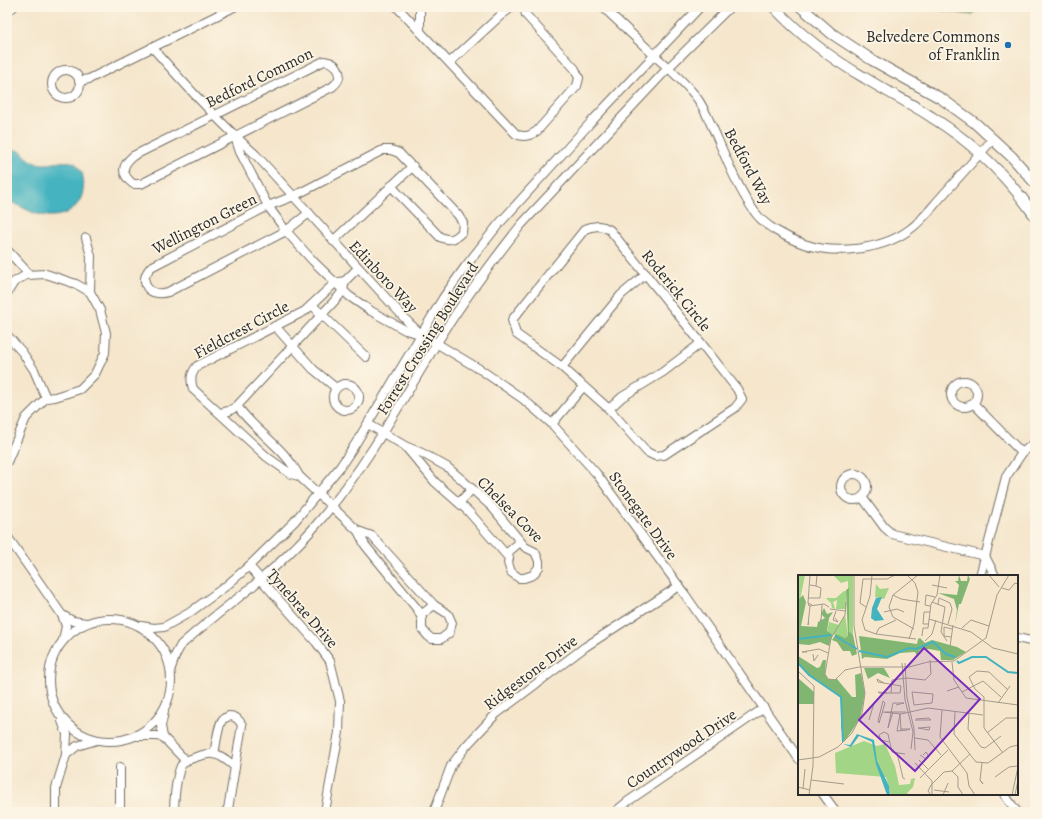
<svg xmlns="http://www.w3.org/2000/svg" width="1042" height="819" viewBox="0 0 1042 819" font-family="Alegreya,serif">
<rect width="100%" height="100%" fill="#fcf5e5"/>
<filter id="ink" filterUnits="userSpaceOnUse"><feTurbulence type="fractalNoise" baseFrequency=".025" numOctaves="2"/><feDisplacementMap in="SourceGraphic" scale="8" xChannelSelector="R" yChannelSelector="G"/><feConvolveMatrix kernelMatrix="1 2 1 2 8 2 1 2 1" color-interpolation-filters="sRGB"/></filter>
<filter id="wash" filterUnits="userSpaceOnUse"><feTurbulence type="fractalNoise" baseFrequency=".012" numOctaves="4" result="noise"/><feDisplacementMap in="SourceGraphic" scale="16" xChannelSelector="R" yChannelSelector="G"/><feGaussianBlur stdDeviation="0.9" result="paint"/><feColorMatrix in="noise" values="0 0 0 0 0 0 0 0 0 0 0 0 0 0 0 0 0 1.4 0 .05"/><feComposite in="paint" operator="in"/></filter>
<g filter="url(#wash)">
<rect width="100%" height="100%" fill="#f5e6cc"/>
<!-- forest -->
<path fill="#81b672" stroke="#56704e" d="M934 7H981L972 15 939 10Z"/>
<!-- water -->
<path fill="#44b3c0" stroke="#386f76" d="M7 150C27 148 23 159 37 163 50 167 62 158 75 163 77 166 81 170 82 173 84 179 84 189 82 195 77 212 58 219 42 215 29 213 19 204 7 201Z"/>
</g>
<g filter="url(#ink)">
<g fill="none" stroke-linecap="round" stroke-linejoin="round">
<!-- minor casing -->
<g stroke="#726c63" stroke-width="10">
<g id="minor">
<path d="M397 7 516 134C524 138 530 136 537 131L577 86 579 78 575 69 526 15 524 7"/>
<path d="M420 7V31"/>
<path d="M603 7C620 23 637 39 654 55 669 69 684 81 697 98 705 109 710 123 716 135 727 161 738 188 754 211 764 226 787 238 804 244 835 255 882 250 909 230 922 221 932 207 942 196 959 177 976 158 993 139"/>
<path d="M152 47C185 85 219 122 256 155L409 323 421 334 481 370 523 399 552 424 596 473 684 593 799 759"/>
<path d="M324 61C340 63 345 77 332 87L141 184H133C121 174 121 166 133 156Z"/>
<path d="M450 62 500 16 512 7"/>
<circle cx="66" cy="84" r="14"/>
<path d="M79 81 89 79 234 7"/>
<path d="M235 137 240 152 268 206 286 231 313 261 349 296 371 311 405 330 420 334"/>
<path d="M309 213 286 231 168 292C149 298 137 282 151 267L268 206 294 196 383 150H391L399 153 458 215 463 223 462 232C454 240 450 241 440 237L391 186"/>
<path d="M598 226 604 227 610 230 701 343 737 389 742 399 735 408 664 455 655 456 647 452 609 409 562 367 516 334 512 320 585 229 591 227Z"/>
<path d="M86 238 91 256 90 292"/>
<path d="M333 241 413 166"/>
<path d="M7 250 30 275"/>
<path d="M345 281 358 268"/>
<path d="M7 293 14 282 26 275 46 274 76 284 90 292 100 310 106 333 105 353 95 374 80 389 55 397 46 398 26 418 7 462"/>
<path d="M312 305 366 357"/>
<path d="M275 326 313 369 336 388"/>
<path d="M7 335 22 352 34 370 46 398"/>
<path d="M562 367 621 295 646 274"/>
<circle cx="964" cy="394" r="13"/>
<circle cx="346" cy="397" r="13"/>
<path d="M973 403 1022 453"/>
<path d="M609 409 622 397 663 372 701 343"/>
<path d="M220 413 229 411 237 406 339 296 343 290 345 281 335 283 305 311 197 366C191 374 190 379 193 389L267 457 291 474 299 476C285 448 255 431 237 406"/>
<path d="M368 424 405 446 422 453 447 467 460 478 492 507 525 547 535 552 539 561V567L533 575 524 578H519L511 572 508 563 509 558 468 511 435 482 405 446"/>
<path d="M552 424 583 387"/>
<circle cx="854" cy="487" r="13"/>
<path d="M299 476 358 531"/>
<path d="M862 497 884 527 892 534 985 556"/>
<path d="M459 503 472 489"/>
<path d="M358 531 372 536 434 605 448 614 452 623 449 633 441 639H432L428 636 422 629V619L418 610 365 545Z"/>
<path d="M7 536 62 615"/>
<path d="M506 554 520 542"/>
<path d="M985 556 995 576"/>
<path d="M249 566 316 642 330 661 340 701 339 732 325 812"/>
<path d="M980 576 1006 477 1022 453 1035 442"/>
<path d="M421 615 434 605"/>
<circle cx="110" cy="680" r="61"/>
<path d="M141 626 154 628 164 627 189 613 226 586 249 566 294 522 340 467 356 443 443 298 465 267 498 225 592 121 700 7"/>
<path d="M1017 638 1035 642"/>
<path d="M63 640 66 626 62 615 73 621 86 623"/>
<path d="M171 668 176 654 181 645C206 622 234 602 260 580 282 561 304 540 322 518 368 463 400 404 437 343 462 302 491 263 521 225L669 67 730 7"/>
<path d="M62 721 67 734 66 755 77 746 97 740"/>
<path d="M138 736H156L163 737 161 726 164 712"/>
<path d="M163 737 186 761"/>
<path d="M214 754C216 746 218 724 223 719 224 718 228 717 229 716 236 716 239 720 242 725L235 767"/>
<path d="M823 794 836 812"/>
<path d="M1004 794 1017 812"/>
<path d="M56 812V788L66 755"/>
<path d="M120 812V767"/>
<path d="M174 812C174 801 176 777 181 766 184 759 207 753 214 754 222 755 229 762 235 767L228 809 225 812"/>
<path d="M434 812 451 766 466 746 496 714 585 647 679 586"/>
<path d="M615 812 627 802 764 708"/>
</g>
</g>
<!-- major casing -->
<g stroke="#726c63" stroke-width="12">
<g id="major">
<path d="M774 7C800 35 832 59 865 78 887 92 911 103 933 118 973 143 1008 177 1035 216"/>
<path d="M801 7 831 33 872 60 942 99 975 123 1012 157 1035 183"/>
<path d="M7 9 12 7"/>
</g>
</g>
<!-- minor -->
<use href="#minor" stroke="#fff" stroke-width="8"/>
<!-- major -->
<use href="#major" stroke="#fff" stroke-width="10"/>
</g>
</g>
<!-- markers -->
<circle fill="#1f6fb2" stroke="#fcf5e5" stroke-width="1.5" cx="1008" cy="45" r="4"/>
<g text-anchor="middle" stroke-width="3.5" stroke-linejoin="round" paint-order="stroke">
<!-- poi labels -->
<g font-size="16" fill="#2b2b2b" stroke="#fcf5e5" text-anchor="end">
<text x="1000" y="42">Belvedere Commons<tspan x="1000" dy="18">of Franklin</tspan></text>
</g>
<!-- street labels -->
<g font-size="16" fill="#2b2b2b" stroke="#fcf5e5">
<text transform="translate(259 77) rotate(-26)" y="6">Bedford Common</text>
<text transform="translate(749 166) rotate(62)" y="6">Bedford Way</text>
<text transform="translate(204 223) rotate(-27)" y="6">Wellington Green</text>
<text transform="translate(384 276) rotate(47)" y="6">Edinboro Way</text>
<text transform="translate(677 290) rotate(51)" y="6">Roderick Circle</text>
<text transform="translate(241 329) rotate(-28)" y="6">Fieldcrest Circle</text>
<text transform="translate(427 338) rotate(-58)" y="6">Forrest Crossing Boulevard</text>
<text transform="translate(511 509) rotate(45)" y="6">Chelsea Cove</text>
<text transform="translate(644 515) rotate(54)" y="6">Stonegate Drive</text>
<text transform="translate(303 608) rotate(49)" y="6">Tynebrae Drive</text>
<text transform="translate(530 672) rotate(-37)" y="6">Ridgestone Drive</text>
<text transform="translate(681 748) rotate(-34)" y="6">Countrywood Drive</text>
</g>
</g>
<!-- overview -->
<g transform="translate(798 575)">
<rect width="220" height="220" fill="#f5e6cc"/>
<path d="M0 0H7L2 25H0ZM35 0H55V60L51 56 50 39V6L43 8ZM78 9 82 14 91 13 86 24 77 22ZM46 16H48V34H38L39 25 35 27 37 34 34 33 33 28 28 23H38ZM47 40 50 61 47 63 29 58 31 47 41 50ZM66 166 79 171 87 169 97 191 101 210 112 209 113 204 117 203 115 212 109 218 111 220H93L88 202 38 198 37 178Z" fill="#a2d585"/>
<path d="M161 0 163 6H169L170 0 172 4 163 29H161L157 49 159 35 156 24 140 18 159 20 161 10 157 6H160ZM51 13V56L55 60 59 79 54 81 52 76H45L39 67 34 65 38 59 47 63 50 61 48 15ZM5 20 8 27 3 51 19 52 20 47 27 43 23 39 26 33 29 39 35 37 31 43 29 56 35 60 31 71 22 67 11 70 0 69V25ZM61 61 119 69 120 64 122 63 127 68 134 65 159 72 168 77 155 85H143L142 76 131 74 122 75 119 81 117 77 102 78 89 84 67 82 64 84ZM0 81 19 93 22 92 25 85H28L27 99 30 104H39L54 122H58L57 100 63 98 67 118 62 144 46 167 43 152V122L11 100 0 88ZM66 93H86L92 103 80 98 70 104ZM0 103 16 117V129H0Z" fill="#81b672"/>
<path d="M84 22 79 34 86 45 77 46 73 43 74 33 78 23ZM59 159 76 165 79 186 91 211 92 220H89L78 189 74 167 61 161 53 172 45 169 52 170Z" fill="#44b3c0"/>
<path fill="none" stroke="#44b3c0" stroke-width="2" d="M37 61 59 74M0 64 33 60M61 76 89 82 111 73 118 74 135 67 148 79 157 82M159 86 161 88 174 82H188L210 97 220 98M0 88 11 100 43 122 45 167"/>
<path fill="none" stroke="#a49b8c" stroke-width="1" d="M74 0 72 21 64 45 67 55 78 59 118 64M109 0 117 8 120 17 116 49 111 64M191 0 201 12M12 10 18 11 19 0M134 10 149 13M204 13 211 15 217 8 220 9M95 20 103 24 122 27M10 23H22L23 13 18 11M48 27 47 40 33 63 27 99 30 104 37 105 47 95 61 92M134 27 147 32 143 57 149 66M10 28 12 0M140 29 141 23 152 28 154 34 150 49M14 30 10 28 11 31 26 29 31 32M132 31 127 30 128 20 137 22M68 32 62 28 65 4H89L97 0M32 34 48 36M86 37 99 34 106 37M37 43 40 47 35 45 38 36M22 44 23 46 24 30M131 44 173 57 195 73 220 79M11 47 10 50 12 31M131 49H125L126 37H132M164 53 173 45 191 51M116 54 95 42 91 32 95 20 120 0M78 59 81 53 98 45M124 61 125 53H130L133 29 139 20 142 0M153 62 146 61V52L154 54M127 66 134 59 138 45M152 72 155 50M9 77H4L21 74 30 78M15 79 16 86 20 80M154 87 156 105 168 123 220 130M104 88 107 125 115 157 113 174M107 88 109 123 116 154 117 175M61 92H111L130 87 156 86 188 63 199 20 211 0M0 96 16 111 15 191 11 220M94 105 109 103 127 105 133 99 132 85M86 108 79 104 80 107 103 111 102 118H81L80 117 89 118M149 116 161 112M114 117 135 119 134 128 116 130ZM164 117 185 106 203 122M93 118 94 105M85 126 87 128 81 148 80 146ZM200 128 212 111M144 135 142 162 169 198 171 211 177 220M157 136 156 159 178 187 190 188 212 172 220 170M85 137 103 139 130 133 185 140M87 137H108M95 137 90 153 95 128H106L98 130M171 138 170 154 183 172 187 173 203 161M118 144 131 143M71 145 76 128M117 145H133L131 143M132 152 131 155 120 153H121ZM103 156 102 139 99 156H100L109 155 112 154H103M189 158 208 143H220M117 163 130 165 143 180M91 167 83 165 81 160 86 157 90 159 94 177 107 179M99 178 105 203 107 204M205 178 186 153V122L177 114 171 102 179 96 191 97 210 115M122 180 128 184 131 182 128 177 125 180M0 185 21 182 40 172 54 158 64 139 67 118 56 51V0M121 185 131 195M117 188 134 206V220M154 196 172 179M197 202 211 192 220 191M122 203 150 175M13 205 46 209M182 205 185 209 182 205 184 188M0 212 12 215M5 214 7 194M136 215 151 217M133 220 130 216 133 210 146 197 154 196 160 202V212L165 220M145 220 150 208M214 220 220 192M217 220 220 205"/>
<path fill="#7b2cbf" fill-opacity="0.15" stroke="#7b2cbf" stroke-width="2" d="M126 73 182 124 117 196 61 145Z"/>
<rect width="220" height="220" fill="none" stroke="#2b2b2b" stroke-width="2"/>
</g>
<!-- margin -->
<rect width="1042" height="819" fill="none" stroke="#fcf5e5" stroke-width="24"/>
</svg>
